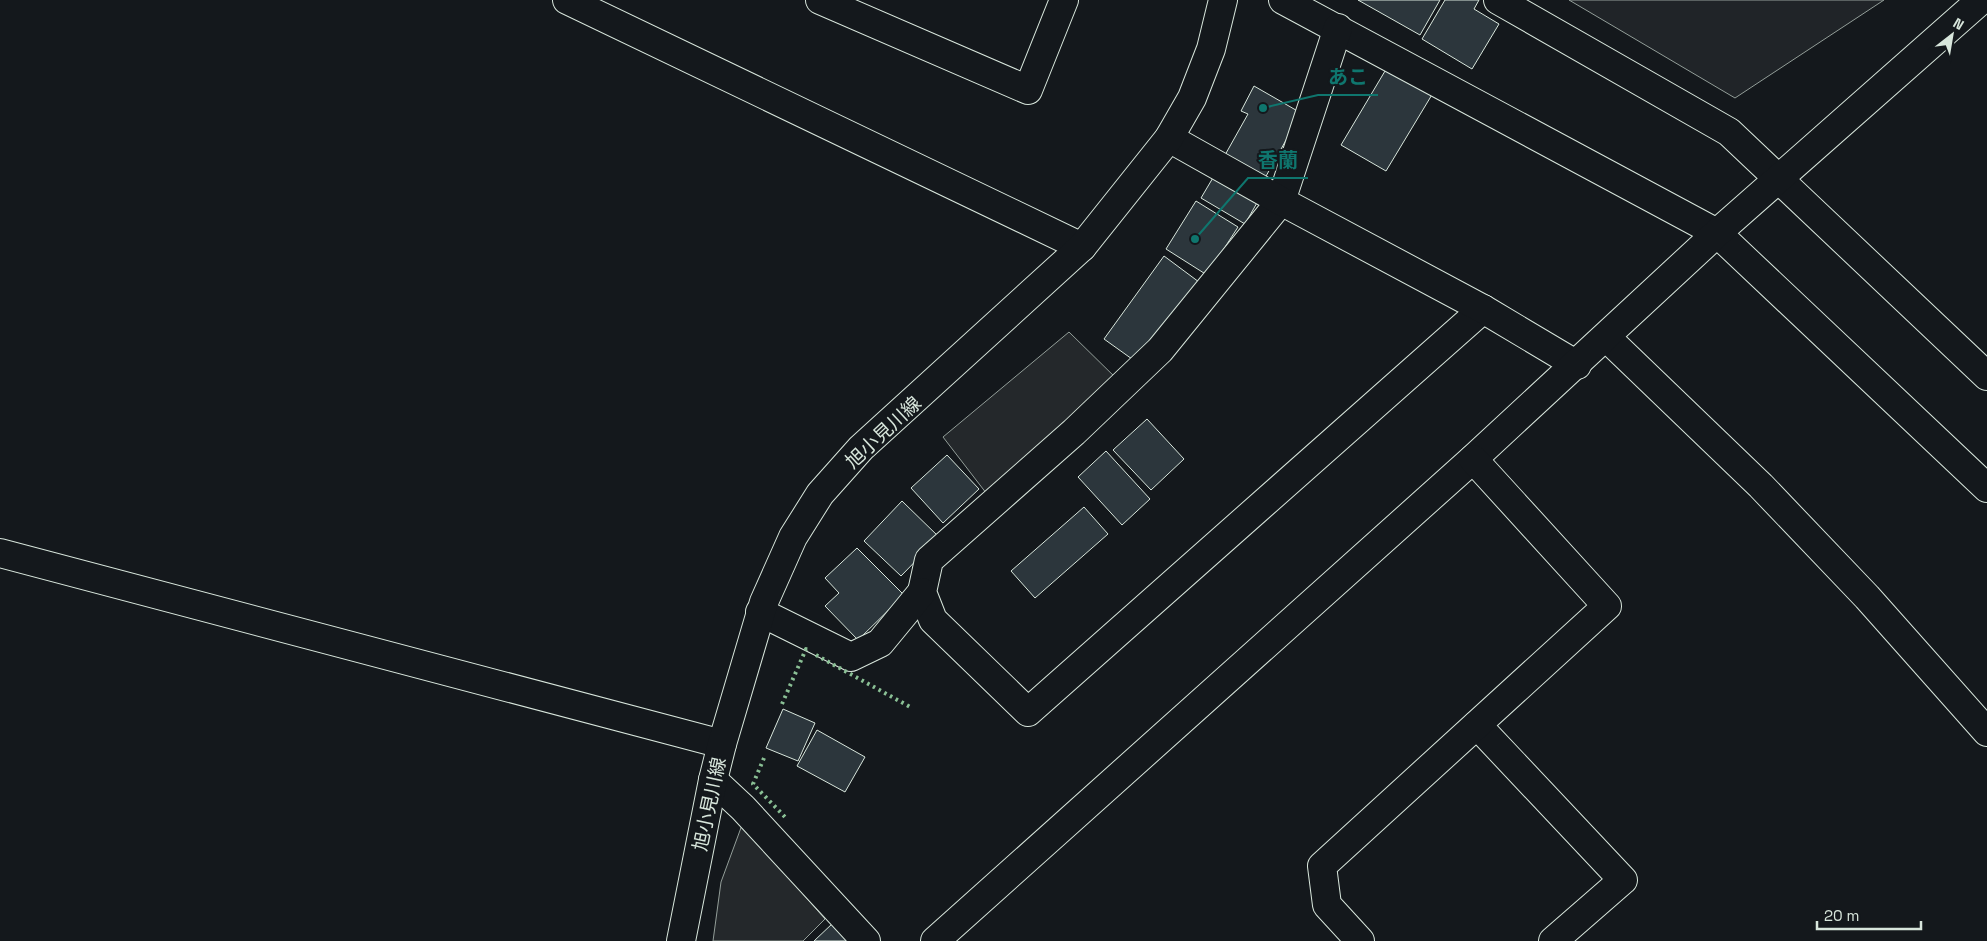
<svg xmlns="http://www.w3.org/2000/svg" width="1987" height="941" viewBox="0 0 1987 941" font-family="'Space Grotesk','Noto Sans JP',sans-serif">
<rect width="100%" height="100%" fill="#14181c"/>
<!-- green -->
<path fill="#202428" stroke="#939e99" d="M1569 0H1884L1735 98Z"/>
<!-- parking -->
<g fill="#24282b" stroke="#939e99">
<path d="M1069 332 1120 382 990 498 943 437Z"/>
<path d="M742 825 825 919 803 941H713L721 882Z"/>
</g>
<!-- building -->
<g fill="#2c363c" stroke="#d8e6dc">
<path d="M1358 0H1440L1420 35Z"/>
<path d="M1445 0H1479L1474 9 1499 24 1472 69 1422 39Z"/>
<path d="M1388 66 1433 93 1386 171 1341 145Z"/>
<path d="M1254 86 1301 113 1265 178 1225 155 1248 114 1241 111Z"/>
<path d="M1214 176 1258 201 1245 224 1201 198Z"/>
<path d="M1196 201 1238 227 1207 275 1166 249Z"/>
<path d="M1164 256 1199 282 1139 364 1104 339Z"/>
<path d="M1147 419 1184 459 1151 490 1113 450Z"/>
<path d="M1106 451 1150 499 1122 525 1078 477Z"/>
<path d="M947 455 979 489 943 523 911 488Z"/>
<path d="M902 501 939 537 901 576 864 541Z"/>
<path d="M1084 507 1108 534 1035 598 1011 571Z"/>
<path d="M857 548 904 595 858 640 825 606 839 593 825 578Z"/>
<path d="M783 709 815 723 798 761 766 748Z"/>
<path d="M817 730 865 757 845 792 797 766Z"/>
<path d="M833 923 849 941H814Z"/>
</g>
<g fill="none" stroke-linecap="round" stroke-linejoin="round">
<!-- street casing -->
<g stroke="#d8e6dc" stroke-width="30">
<g id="street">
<path d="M567 0 1082 247"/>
<path d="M820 0 1028 90 1064 0"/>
<path d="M1283 0 1717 233 1987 488"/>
<path d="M1498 0 1729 132 1987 376"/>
<path d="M1338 28 1281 201 1160 350 1074 432 929 560 922 592 933 620 1028 712 1483 309"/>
<path d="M1169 138 1281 201 1483 309 1577 365"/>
<path d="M1606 337 1761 486 1867 597 1987 732"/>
<path d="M0 553 722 744"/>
<path d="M760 612 851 657 880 643 922 592"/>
<path d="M1477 725 1623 880 1553 941"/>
<path d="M713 780 743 808 866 941"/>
<path d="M935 941 1473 459 1717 233 1981 0"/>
<path d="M1360 941 1327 905 1322 866 1607 606 1473 459"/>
</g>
</g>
<!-- primary casing -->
<g stroke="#d8e6dc" stroke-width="30">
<path id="primary" d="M681 941 713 780 722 744 764 602 793 537 820 494 861 448 1082 247 1169 138 1192 98 1211 49 1223 0"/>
</g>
<!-- street -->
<use href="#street" stroke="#14181c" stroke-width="28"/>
<!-- primary -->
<use href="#primary" stroke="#14181c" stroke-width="28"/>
<!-- hedge -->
<g stroke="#8ac095" stroke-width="4" stroke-dasharray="2.5 4" stroke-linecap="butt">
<path d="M816 655 912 708"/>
<path d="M782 704 806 649 810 651"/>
<path d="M764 758 753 784 786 818"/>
</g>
</g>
<g text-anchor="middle" stroke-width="4" stroke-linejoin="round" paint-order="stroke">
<!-- street labels -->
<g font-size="19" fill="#d8e6dc" stroke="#14181c">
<text transform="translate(883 432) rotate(-43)" y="7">旭小見川線</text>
<text transform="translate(709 804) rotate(-78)" y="7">旭小見川線</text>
</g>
</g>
<!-- callouts -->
<path fill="none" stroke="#0f766e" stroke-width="2" d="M1263 108L1318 95H1378M1195 239L1248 178H1308"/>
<g fill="#0f766e" stroke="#14181c" stroke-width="2">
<circle cx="1263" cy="108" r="5"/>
<circle cx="1195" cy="239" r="5"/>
</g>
<g font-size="20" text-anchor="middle" font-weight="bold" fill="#0f766e" stroke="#14181c" stroke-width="4" stroke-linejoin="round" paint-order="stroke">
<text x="1348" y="84">あこ</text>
<text x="1278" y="167">香蘭</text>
</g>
<!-- north arrow -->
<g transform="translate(1952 35) rotate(31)" stroke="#14181c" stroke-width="4" paint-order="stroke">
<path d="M0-4L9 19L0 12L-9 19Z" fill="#d8e6dc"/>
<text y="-8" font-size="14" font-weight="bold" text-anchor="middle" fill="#d8e6dc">N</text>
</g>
<!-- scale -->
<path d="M1817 921v8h104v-8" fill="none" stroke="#d8e6dc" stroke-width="2.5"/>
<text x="1824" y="921" font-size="15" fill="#d8e6dc" stroke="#14181c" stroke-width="4" paint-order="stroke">20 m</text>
</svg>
